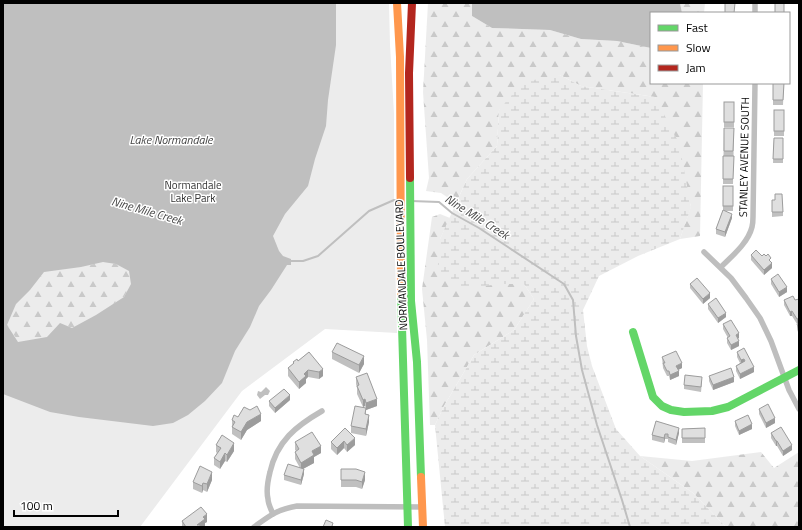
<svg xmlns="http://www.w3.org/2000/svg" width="802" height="530" viewBox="0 0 802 530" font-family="'Titillium Web',sans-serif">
<defs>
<pattern id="forest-firs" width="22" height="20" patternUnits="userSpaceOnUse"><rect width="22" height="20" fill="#ececec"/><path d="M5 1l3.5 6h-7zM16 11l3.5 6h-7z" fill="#c9c9c9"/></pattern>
<pattern id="wetland-marsh" width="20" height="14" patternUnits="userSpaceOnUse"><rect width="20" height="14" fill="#ececec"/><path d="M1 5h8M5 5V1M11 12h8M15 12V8" fill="none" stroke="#c9c9c9"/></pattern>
</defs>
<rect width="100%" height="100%" fill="#fff"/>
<!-- green -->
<path fill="#ececec" d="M3 3H389L390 45 394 114V220L397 333 325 329 242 391 140 527H3Z"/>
<!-- forest -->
<g fill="url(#forest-firs)">
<path d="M428 3H472V16L492 28 550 30 581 39 617 41 651 48V83H703L700 236 680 239 691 206 655 97 581 86 560 75 499 110 497 146 467 179 456 203 441 193 426 191 429 178 423 92Z"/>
<path d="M680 3H705L704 13H682Z"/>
<path d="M440 214 450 218 440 239 498 284H524L534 299 514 330 474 355 444 406 435 425H430L427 340 422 289 432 217Z"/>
<path d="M103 262 116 264 129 271 131 284 124 297 96 315 72 328 60 323 47 337 19 342 7 325 16 304 30 290 44 272 81 267Z"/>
<path d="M761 452 774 468 799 452V527H726L693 493 640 456 692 461Z"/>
</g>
<!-- wetland -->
<path fill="url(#wetland-marsh)" d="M560 75 581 86 655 97 679 143 691 207 680 239 638 256 599 276 583 310 587 346 592 366 616 429 640 456 693 493 726 527H445L435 425 444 406 474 355 514 330 534 299 524 284H498L461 290 437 276 440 239 467 179 497 146 499 110 523 82Z"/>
<!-- water -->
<g fill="#bfbfbf" fill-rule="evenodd">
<path d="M3 3H336V45L328 100 326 126 315 159 308 186 285 214 273 236 279 251 283 256 291 259V265H287L271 290 259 306 250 327 235 351 222 383 205 401 188 415 173 423 153 426 79 417 50 412 3 394ZM103 262 116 264 129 271 131 284 124 297 96 315 72 328 60 323 47 337 18 342 7 325 16 304 30 290 44 272 81 267Z"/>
<path d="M472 3H680L682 13H651V48L617 41 581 39 550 30 492 28 472 16Z"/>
<path d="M266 387 270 391 268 395H265L260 399 257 395 258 391 261 392Z"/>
</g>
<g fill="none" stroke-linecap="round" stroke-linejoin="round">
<!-- stream -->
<g stroke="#bfbfbf" stroke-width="2">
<path d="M411 201 439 202 452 213 479 228 564 284 573 300 576 336 582 370 597 425 622 500 630 527"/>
<path d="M289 261H303L318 256 369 211 394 200 399 201"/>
</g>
<!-- street -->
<g stroke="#bebebe" stroke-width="5.5">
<path d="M755 13V3"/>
<path d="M704 252 731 278 746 298 760 318 771 341 789 390 799 409"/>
<path d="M721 267C732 256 748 243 752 227 753 223 753 220 753 217L755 83"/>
<path d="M273 514C271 509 268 504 268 499 266 491 268 480 270 472 277 441 296 426 322 411"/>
<path d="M254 527C269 516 278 509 297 506L422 507"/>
</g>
<!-- fast -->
<g stroke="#63d668" stroke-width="8">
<path d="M410 178 411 301 417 362 421 477"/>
<path d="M401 293 408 527"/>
<path d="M633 332 653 397 662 406 671 410 684 412 712 411 728 407 799 370"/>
</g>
<!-- slow -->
<g stroke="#ff974d" stroke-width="8">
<path d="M397 3 400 57 401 293"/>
<path d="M421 477 423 527"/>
</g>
<!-- jam -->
<path stroke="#b3261e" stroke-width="8" d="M410 178 409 73 412 3"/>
</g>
<!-- wall -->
<g fill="#c0c0c0">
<path d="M773 83H784L783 105H773Z"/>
<rect x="724" y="102" width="10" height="25"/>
<rect x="774" y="110" width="10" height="26"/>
<path d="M724 128H734L733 184H723Z"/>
<path d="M774 138H783V163H773Z"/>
<path d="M723 186H733V211H725L732 218 725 237 716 234V229L723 210Z"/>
<path d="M772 200H775L783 212V216L772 217Z"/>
<path d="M751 255 762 256 771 263 772 268 764 275 751 260Z"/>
<path d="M771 279 787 292 779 297 771 284Z"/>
<path d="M690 284 710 298 703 304 690 288Z"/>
<path d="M799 299 797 324 792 316H790L784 305V300H795Z"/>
<path d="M708 304 726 317 718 323 708 309Z"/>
<path d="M723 324 739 338H738L739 346 731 350 727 343V338H728L723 329Z"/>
<path d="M797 324H799V335L797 329Z"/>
<path d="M309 352 323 376 319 379 308 377 306 379V383L299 389 288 376V368L293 364V362L298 361Z"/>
<path d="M332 352 364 364 359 373 332 359Z"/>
<path d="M737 352 754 367V372L740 379 736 371V366L740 363 737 357Z"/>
<path d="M662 357 682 368 678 370 679 376 670 380 669 376H667L663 368Z"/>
<path d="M709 376 734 382 713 390 709 381Z"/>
<path d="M356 377 377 406 366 410V409V414L369 422 366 436 351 433V426L366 408 365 406 363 407 357 394V388L356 384Z"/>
<path d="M702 382 701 392 684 389V385Z"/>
<path d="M290 400 275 413 269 406V401Z"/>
<path d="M759 409 775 423 766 428 759 414Z"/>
<path d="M238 417 261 421 247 430 241 440 232 434V420Z"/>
<path d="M735 421 752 429 739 435 735 426Z"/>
<path d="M345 428 355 445 347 452 344 448 337 455 331 449V442Z"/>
<path d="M705 428V443H682V429Z"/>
<path d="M679 433 676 445 668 442V439H665L664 443 652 440V435Z"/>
<path d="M771 433 792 450 783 456 777 446H776L771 438Z"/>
<path d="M295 442 321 453 314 457V463L303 469 304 474 301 485 284 480V475L300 468 295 459V452L296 451 295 450Z"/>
<path d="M216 445 234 451 227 462 225 461 220 469 214 465V458L217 453 216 452Z"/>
<path d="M341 469 365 480 362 489 356 487H341Z"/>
<path d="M212 480 207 492 203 490 202 493 193 489V482Z"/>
<path d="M182 521 207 522 205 523V526L204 527H182Z"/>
</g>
<!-- shaded-wall -->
<g fill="#9c9c9c">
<path d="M732 214V218L725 237V232Z"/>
<path d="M772 263V268L764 275V270Z"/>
<path d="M787 287V292L779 297V292Z"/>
<path d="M710 293V298L703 304V299Z"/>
<path d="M792 311V316H790V312Z"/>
<path d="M726 313V317L718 323V318Z"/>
<path d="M799 318V323L797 324V319Z"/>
<path d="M739 333V338L736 340V335Z"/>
<path d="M739 341V346L731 350V345Z"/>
<path d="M364 356V364L359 373V365Z"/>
<path d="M744 359V364L741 365V360Z"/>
<path d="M682 363V368L676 371V366Z"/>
<path d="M754 367V372L740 379V374Z"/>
<path d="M323 369V376L319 379V372Z"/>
<path d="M308 370V377L306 379V383L299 389V382L304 374Z"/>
<path d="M679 371V376L670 380V375Z"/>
<path d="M734 377V382L713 390V385Z"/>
<path d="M290 395V400L275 413V408Z"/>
<path d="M365 399V406L363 407V400Z"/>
<path d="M377 399V406L366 410V403Z"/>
<path d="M261 414V421L247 430 241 440V432L247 422Z"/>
<path d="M369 415V422L366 436V429Z"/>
<path d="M775 418V423L766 428V423Z"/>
<path d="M752 424V429L739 435V431Z"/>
<path d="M679 428V433L676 445V440Z"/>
<path d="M665 434V439L664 443V438Z"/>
<path d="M355 438V445L347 452V445Z"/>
<path d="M344 441V448L337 455V448Z"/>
<rect x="776" y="441" width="1" height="5"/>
<path d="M234 443V451L227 462V455Z"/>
<path d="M792 445V450L783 456V451Z"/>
<path d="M321 446V453L314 457V463L301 470V463L312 451Z"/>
<path d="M225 453V461L220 469V462Z"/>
<path d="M304 469V474L301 485V480Z"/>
<path d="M212 472V480L207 492V484Z"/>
<path d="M365 472V480L362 489V482Z"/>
<path d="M203 483V490L202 493V486Z"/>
<path d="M207 514V522L205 523V526L204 527H197V525L203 517Z"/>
</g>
<!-- building -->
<g fill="#dfdfdf" stroke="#9c9c9c">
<path d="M725 3H735L734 13H725Z"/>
<rect x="775" y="3" width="9" height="10"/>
<path d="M773 83H784L783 100H773Z"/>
<rect x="724" y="102" width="10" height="20"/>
<rect x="774" y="110" width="10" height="21"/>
<path d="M724 128H734L733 151H724Z"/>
<path d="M774 138H783V159H773Z"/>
<path d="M723 156H734L733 179H723Z"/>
<rect x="723" y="186" width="10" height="20"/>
<path d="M775 194H782L783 212H772V200H775Z"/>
<path d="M723 210 732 214 725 232 716 229Z"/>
<path d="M756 250 762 256 764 254 766 256 768 254 771 258 769 260 772 263 764 270 751 255Z"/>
<path d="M778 274 787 287 779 292 771 279Z"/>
<path d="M697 278 710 293 703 299 690 284Z"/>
<path d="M793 296 795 300 799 299V318L797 319 792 311 790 312 784 300Z"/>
<path d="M716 298 726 313 718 318 708 304Z"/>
<path d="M731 320 739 333 736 335 739 341 731 345 727 338 730 336 723 324Z"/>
<path d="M797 324H799V330Z"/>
<path d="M337 343 364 356 359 365 332 352Z"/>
<path d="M744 348 754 367 740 374 736 366 745 361 744 359 741 360 737 352Z"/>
<path d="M676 351 682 363 676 366 679 371 670 375 669 371H667L663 363H665L662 357Z"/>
<path d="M309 352 323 369 319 372 308 370 304 374 306 376 299 382 288 368 294 363 293 362 297 359 298 361Z"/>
<path d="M731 368 734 377 713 385 709 376Z"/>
<path d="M367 373 377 399 366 403 365 399 363 400 357 386 359 385 356 377Z"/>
<path d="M685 375 702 377 701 387 684 385Z"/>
<path d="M284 389 290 395 275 408 269 401Z"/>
<path d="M768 404 775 418 766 423 759 409Z"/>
<path d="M257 406 261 414 247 422 241 432 232 427 235 422 232 420 234 415 238 417 244 407 250 410Z"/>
<path d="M355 406 366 408 365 414 369 415 366 429 351 426Z"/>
<path d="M748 415 752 424 739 431 735 421Z"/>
<path d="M656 421 679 428 676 440 668 437V434H665L664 438 652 435Z"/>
<path d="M781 427 792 445 783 451 777 441H776L771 433Z"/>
<path d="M345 428 355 438 347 445 344 441 337 448 331 442Z"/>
<path d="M705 428V438H682V429Z"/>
<path d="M312 432 321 446 312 451 314 455 301 463 295 452 299 449 295 442Z"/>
<path d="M222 435 234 443 227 455 225 453 220 462 214 458 221 448 216 445Z"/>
<path d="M288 464 304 469 301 480 284 475Z"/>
<path d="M200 466 212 472 207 484 203 483 202 486 193 482Z"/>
<path d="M341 469H356L365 472 362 482 356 480H341Z"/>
<path d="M201 507 207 514 203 517 205 519 197 525H200V527H186L182 521Z"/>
<path d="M326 520 333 523 332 526 334 527H323Z"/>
</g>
<g text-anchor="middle" stroke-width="3" stroke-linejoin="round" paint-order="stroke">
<!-- street labels -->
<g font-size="11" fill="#000" stroke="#fff">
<text transform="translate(744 157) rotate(-89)" y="4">STANLEY AVENUE SOUTH</text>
<text transform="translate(401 265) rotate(-92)" y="4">NORMANDALE BOULEVARD</text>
</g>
<!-- park labels -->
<g font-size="11" fill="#333" stroke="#fff">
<text x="193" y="189">Normandale<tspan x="193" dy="13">Lake Park</tspan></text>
</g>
<!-- water labels -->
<g font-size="12" font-style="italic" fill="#444" stroke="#fff">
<text x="171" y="144">Lake Normandale</text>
<text transform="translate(147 211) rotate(16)" y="4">Nine Mile Creek</text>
<text transform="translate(477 217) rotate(32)" y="4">Nine Mile Creek</text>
</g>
</g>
<!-- border -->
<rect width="802" height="530" fill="none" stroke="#000000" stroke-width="8"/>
<!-- legend -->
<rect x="650" y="12" width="140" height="72" fill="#ffffff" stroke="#999999"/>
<rect x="658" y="25" width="20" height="6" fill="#63d668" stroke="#999999"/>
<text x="686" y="32" font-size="12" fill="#000000">Fast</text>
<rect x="658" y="45" width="20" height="6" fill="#ff974d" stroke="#999999"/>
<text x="686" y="52" font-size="12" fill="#000000">Slow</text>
<rect x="658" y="65" width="20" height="6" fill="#b3261e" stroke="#999999"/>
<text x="686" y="72" font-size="12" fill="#000000">Jam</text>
<!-- scale -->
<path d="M14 510v6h104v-6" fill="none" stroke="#000000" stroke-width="2"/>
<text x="20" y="510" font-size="12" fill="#000000" stroke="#ffffff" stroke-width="3" paint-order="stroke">100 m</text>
</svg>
